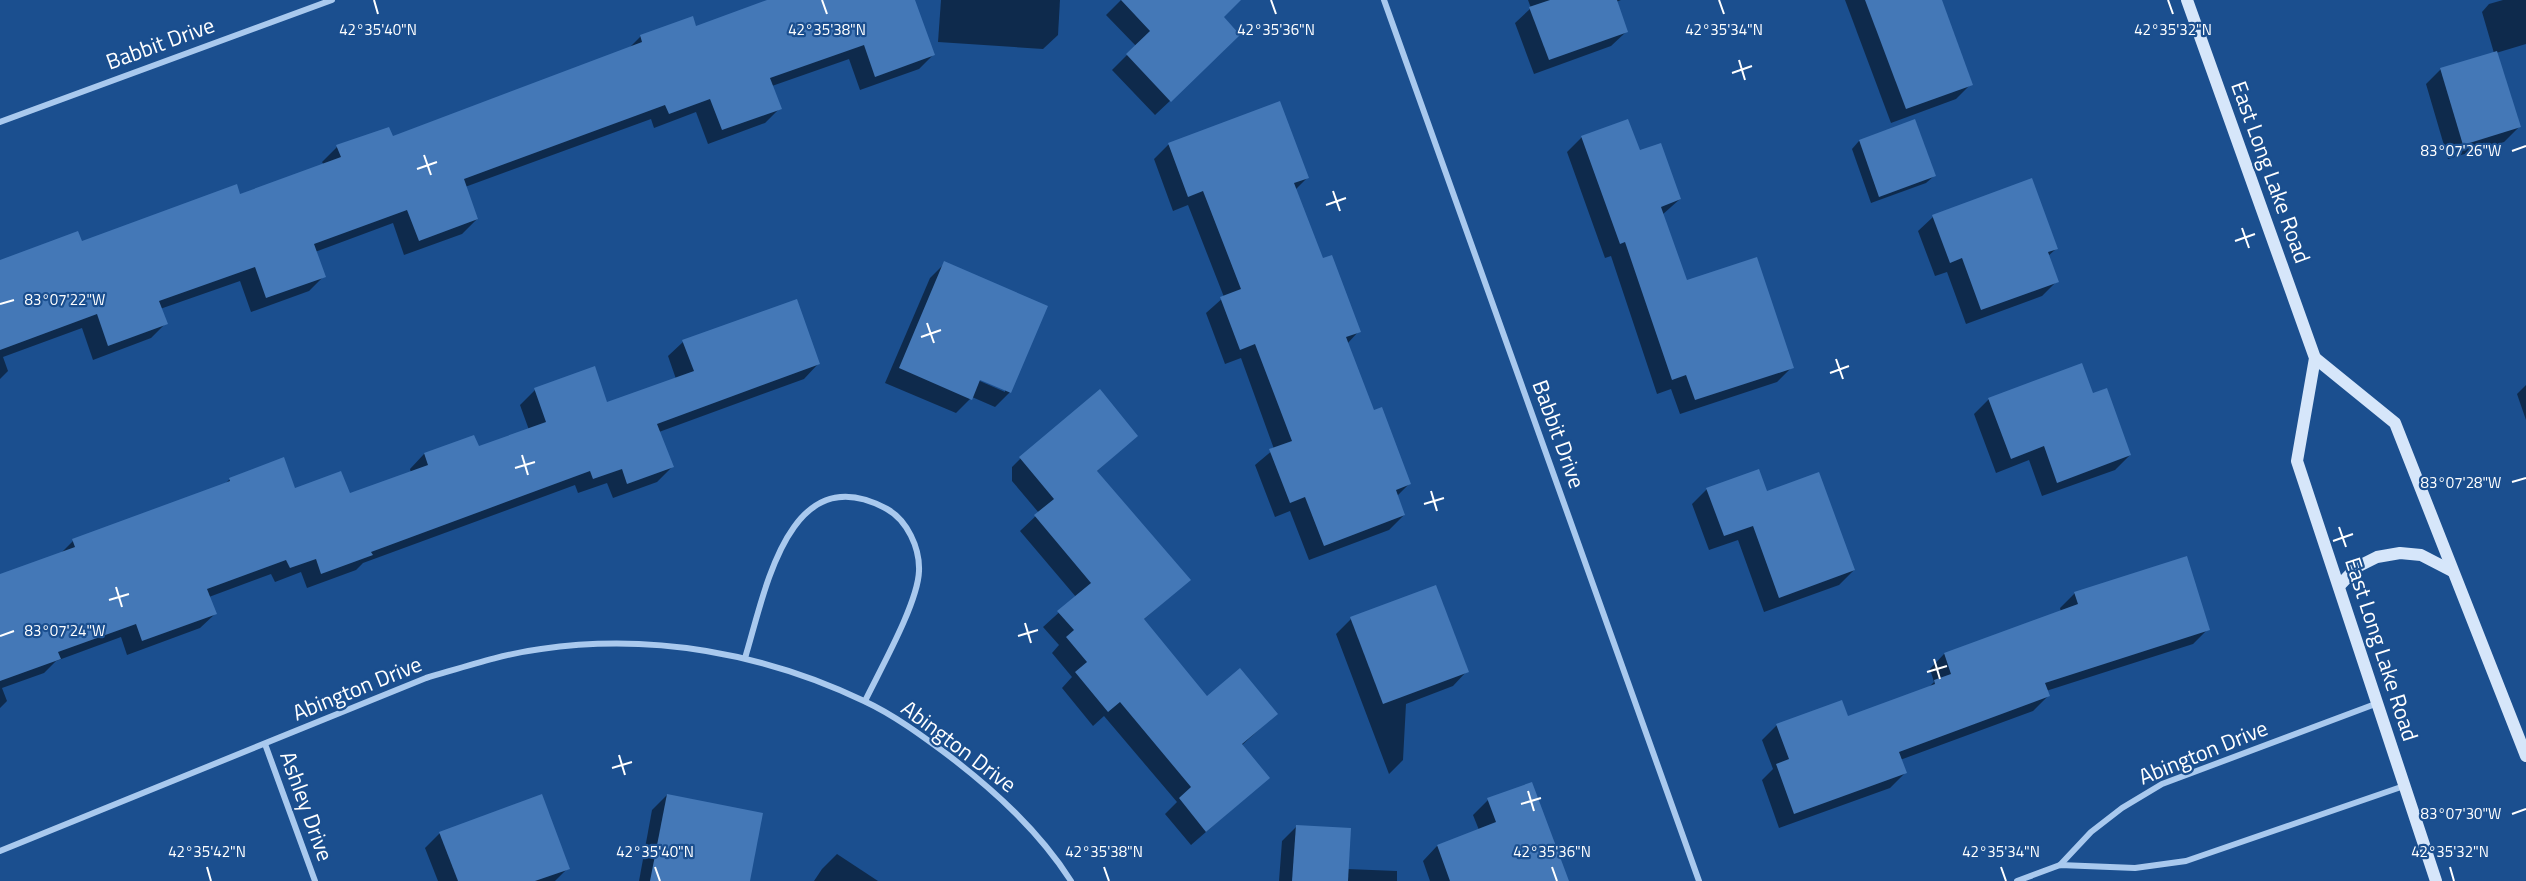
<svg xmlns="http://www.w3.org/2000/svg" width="2526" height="881" viewBox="0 0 2526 881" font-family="'Titillium Web',sans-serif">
<rect width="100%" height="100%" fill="#1b4f8f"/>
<!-- shadow -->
<g fill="#0007" fill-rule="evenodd">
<path d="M771 0H914L934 54 919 69 860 90 849 59 772 86 780 108 765 123 708 144 696 112 654 128 651 119 465 187 477 219 462 234 404 255 393 223 315 252 324 276 309 291 251 312 240 281 160 309 166 323 151 338 93 360 82 328 3 357 8 371 0 379V281L81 243 239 195 324 165 322 162 337 147 392 138 627 50 641 36 696 27Z"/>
<path d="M941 0H1060L1058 35 1043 49 938 42Z"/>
<path d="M1121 0H1220L1224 50 1155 115 1112 70 1136 46 1106 15Z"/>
<path d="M1528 0H1621L1616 2 1626 32 1611 46 1534 74 1515 23 1531 8Z"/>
<path d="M1845 0H1940L1971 84 1956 99 1891 123Z"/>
<path d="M2503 0H2526V44L2496 53 2519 127 2504 142 2448 159 2426 84 2441 69 2494 53 2482 12 2489 4Z"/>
<path d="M1279 103 1307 178 1295 190 1322 260 1359 331 1347 344 1373 411 1409 484 1397 496 1404 515 1389 530 1309 560 1290 511 1275 517 1255 465 1274 449 1241 358 1225 364 1206 313 1224 297 1188 205 1173 211 1154 159 1168 145Z"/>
<path d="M1914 121 1934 176 1926 183 1871 203 1852 149 1859 141Z"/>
<path d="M1582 137 1639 152 1680 199 1662 215 1686 282 1792 367 1777 382 1680 414 1671 389 1657 394 1611 256 1605 258 1567 152Z"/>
<path d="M1933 217 2056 249 2048 256 2057 281 2042 296 1966 324 1947 272 1935 276 1918 231Z"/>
<path d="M945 263 1010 392 995 407 972 397 956 413 885 383 930 278ZM974 375 1005 389V392L973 378Z"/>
<path d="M683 342 818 364 804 379 659 432 672 467 657 482 613 498 607 483 578 493 575 485 363 563 356 570 307 588 301 572 275 582 271 574 209 597 215 614 200 628 127 655 121 637 56 661 44 673 2 688 7 701 0 708V576L60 554 73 541 223 486 230 479 294 490 349 495 411 473 410 469 424 454 473 437 478 448 529 430 520 405 535 390 606 404 676 379 668 356Z"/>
<path d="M2526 385V420L2517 394Z"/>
<path d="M2092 395 2130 455 2115 470 2042 496 2029 460 1996 473 1974 414 1989 399Z"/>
<path d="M1136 436 1096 472 1189 580 1143 620 1207 698 1276 714 1242 745 1268 778 1191 845 1165 814 1177 802 1104 716 1093 726 1062 688 1072 677 1052 653 1059 645 1043 627 1076 597 1020 531 1039 513 1012 481V467L1027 452Z"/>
<path d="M1707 489 1766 493 1854 570 1839 585 1764 612 1738 540 1709 550 1692 504Z"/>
<path d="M2075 593 2208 629 2193 644 2046 691 2048 696 2033 711 1900 760 1905 773 1890 788 1779 828 1762 780 1773 769 1762 740 1777 725 1847 718 1927 689 1934 682 1930 669 1944 654 2061 612 2060 608Z"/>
<path d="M1351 619 1467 671 1453 686 1406 704 1403 760 1389 774 1336 634Z"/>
<path d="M667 795 749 881H639L652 810Z"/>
<path d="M1488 800 1567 881H1430L1423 861 1437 846 1479 830 1473 815Z"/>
<path d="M1297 826 1347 869 1397 871V881H1279L1282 841Z"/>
<path d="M440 833 568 868 555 881H438L425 848Z"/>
<path d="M837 854 878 881H814L822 869Z"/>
</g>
<!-- building -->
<g fill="#4478b7">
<path d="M767 0H915L935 55 875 77 864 45 770 78 782 109 722 130 710 99 669 114 665 105 464 179 478 219 419 241 407 210 314 244 326 277 266 298 255 267 159 301 168 324 108 346 97 314 0 350V260L78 231 82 241 237 184 240 194 341 157 336 145 389 127 393 136 642 42 640 35 693 16 696 26Z"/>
<path d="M1121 0H1241L1224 17 1240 35 1171 102 1126 54 1150 31Z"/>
<path d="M1550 0H1617L1628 32 1549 60 1529 7Z"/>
<path d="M1865 0H1942L1973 85 1906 109Z"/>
<path d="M2497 51 2521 127 2463 145 2440 68Z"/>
<path d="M1280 101 1309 178 1294 183 1323 258 1332 255 1361 332 1346 337 1374 410 1382 407 1411 484 1396 490 1405 515 1324 546 1305 497 1290 503 1269 449 1292 441 1255 344 1240 350 1220 297 1241 289 1203 191 1188 197 1168 143Z"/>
<path d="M1628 119 1640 150 1661 143 1681 199 1661 207 1687 280 1757 257 1794 368 1695 400 1686 375 1672 380 1625 242 1620 244 1581 136Z"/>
<path d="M1915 119 1936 176 1879 197 1859 140Z"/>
<path d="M2032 178 2058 249 2048 252 2059 282 1981 310 1962 258 1950 263 1932 215Z"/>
<path d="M944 261 1048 306 1011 393 980 380 972 400 899 368Z"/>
<path d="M797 299 820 364 657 424 674 467 627 484 622 469 593 479 590 471 371 552 373 555 321 574 316 559 290 568 286 560 207 589 217 614 142 641 136 624 58 652 61 659 0 681V574L75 547 72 539 230 481 229 478 284 457 295 488 341 471 350 493 428 465 424 453 474 435 479 446 546 422 534 388 595 366 607 402 694 371 682 340Z"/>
<path d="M2082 363 2093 393 2107 388 2131 455 2057 483 2044 446 2011 459 1988 398Z"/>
<path d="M1100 389 1138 436 1097 471 1191 580 1144 619 1207 696 1240 668 1278 714 1242 744 1270 778 1206 832 1179 798 1191 787 1120 702 1108 712 1075 672 1087 662 1066 637 1074 630 1057 611 1091 583 1034 515 1054 499 1019 457Z"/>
<path d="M1759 469 1767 491 1819 472 1855 570 1779 598 1753 526 1724 536 1706 488Z"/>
<path d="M2187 556 2210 630 2045 683 2050 696 1899 752 1907 773 1794 814 1776 764 1789 759 1776 724 1842 700 1848 716 1935 684 1934 680 1951 674 1944 653 2078 604 2074 592Z"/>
<path d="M1436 585 1469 672 1383 704 1350 617Z"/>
<path d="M1532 782 1569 881H1450L1437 845 1496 822 1487 798Z"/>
<path d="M542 794 570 869 535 881H458L439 832Z"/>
<path d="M667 794 763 813 750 881H650Z"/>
<path d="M1296 825 1351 828 1348 881H1292Z"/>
</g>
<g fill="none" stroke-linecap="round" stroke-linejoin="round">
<!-- minor -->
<g stroke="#a9c9ee" stroke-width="6">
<path d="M1384 0 1699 881"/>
<path d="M0 122 332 0"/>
<path d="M745 658C765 593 788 455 887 509 907 520 920 548 919 571 918 603 880 670 865 701"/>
<path d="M265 744 315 881"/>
<path d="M0 851 426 678C464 667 502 654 541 649 651 633 764 653 864 701 894 715 921 735 948 755 995 791 1039 831 1071 881"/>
<path d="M2060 865 2091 832 2122 808 2162 784 2378 703"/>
<path d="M2017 881 2060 865 2135 868 2186 861 2404 786"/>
</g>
<!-- secondary -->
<g stroke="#d6e6fa" stroke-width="12">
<path d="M2187 0 2315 358 2297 461 2436 881"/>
<path d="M2315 358 2395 423 2526 756"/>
<path d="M2339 586 2357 567 2377 557 2400 553 2421 555 2452 571"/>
</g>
</g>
<!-- ticks -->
<path fill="none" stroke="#fff" stroke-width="2" d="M374 0 378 14M822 0 827 14M1271 0 1276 14M1719 0 1724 14M2168 0 2173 14M1739 60 1745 80M1732 73 1752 66M2512 151 2526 146M424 155 431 175M417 169 437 162M1333 191 1340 211M1326 205 1346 198M2242 228 2249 248M2235 241 2255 234M0 304 14 300M927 323 934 343M921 337 941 330M1836 359 1843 379M1830 373 1849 366M522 455 528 475M515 468 535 462M2512 482 2526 478M1431 491 1437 511M1424 504 1444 498M2339 527 2346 547M2333 541 2353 534M116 587 122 607M109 600 129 594M1025 623 1031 643M0 636 14 631M1018 636 1038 630M1934 659 1940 679M1927 672 1947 666M619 755 625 775M612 768 632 762M1528 791 1534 811M1521 804 1541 798M2512 814 2526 809M207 867 211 881M655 867 660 881M1104 867 1109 881M1552 867 1557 881M2001 867 2006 881M2450 867 2454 881"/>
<g text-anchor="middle" stroke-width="4.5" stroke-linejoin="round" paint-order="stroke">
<!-- street labels -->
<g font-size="22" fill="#fff" stroke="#1b4f8f">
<text transform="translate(160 43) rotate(-20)" y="8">Babbit Drive</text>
<text transform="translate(2271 172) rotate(70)" y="8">East Long Lake Road</text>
<text transform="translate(1559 434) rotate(70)" y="8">Babbit Drive</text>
<text transform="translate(2382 649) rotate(72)" y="8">East Long Lake Road</text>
<text transform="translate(357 688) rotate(-22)" y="8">Abington Drive</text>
<text transform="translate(959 746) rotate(37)" y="8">Abington Drive</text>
<text transform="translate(2203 752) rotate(-22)" y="8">Abington Drive</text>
<text transform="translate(307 806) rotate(70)" y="8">Ashley Drive</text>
</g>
</g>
<g font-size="15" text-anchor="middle" fill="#fff" stroke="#1b4f8f" stroke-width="4.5" stroke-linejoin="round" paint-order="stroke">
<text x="378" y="35">42°35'40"N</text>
<text x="827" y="35">42°35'38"N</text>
<text x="1276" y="35">42°35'36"N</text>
<text x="1724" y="35">42°35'34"N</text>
<text x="2173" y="35">42°35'32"N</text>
<text x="2461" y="156">83°07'26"W</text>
<text x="65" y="305">83°07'22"W</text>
<text x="2461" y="488">83°07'28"W</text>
<text x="65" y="636">83°07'24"W</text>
<text x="2461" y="819">83°07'30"W</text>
<text x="207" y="857">42°35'42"N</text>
<text x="655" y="857">42°35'40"N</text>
<text x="1104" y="857">42°35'38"N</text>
<text x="1552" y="857">42°35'36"N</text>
<text x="2001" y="857">42°35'34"N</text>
<text x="2450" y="857">42°35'32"N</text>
</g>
</svg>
